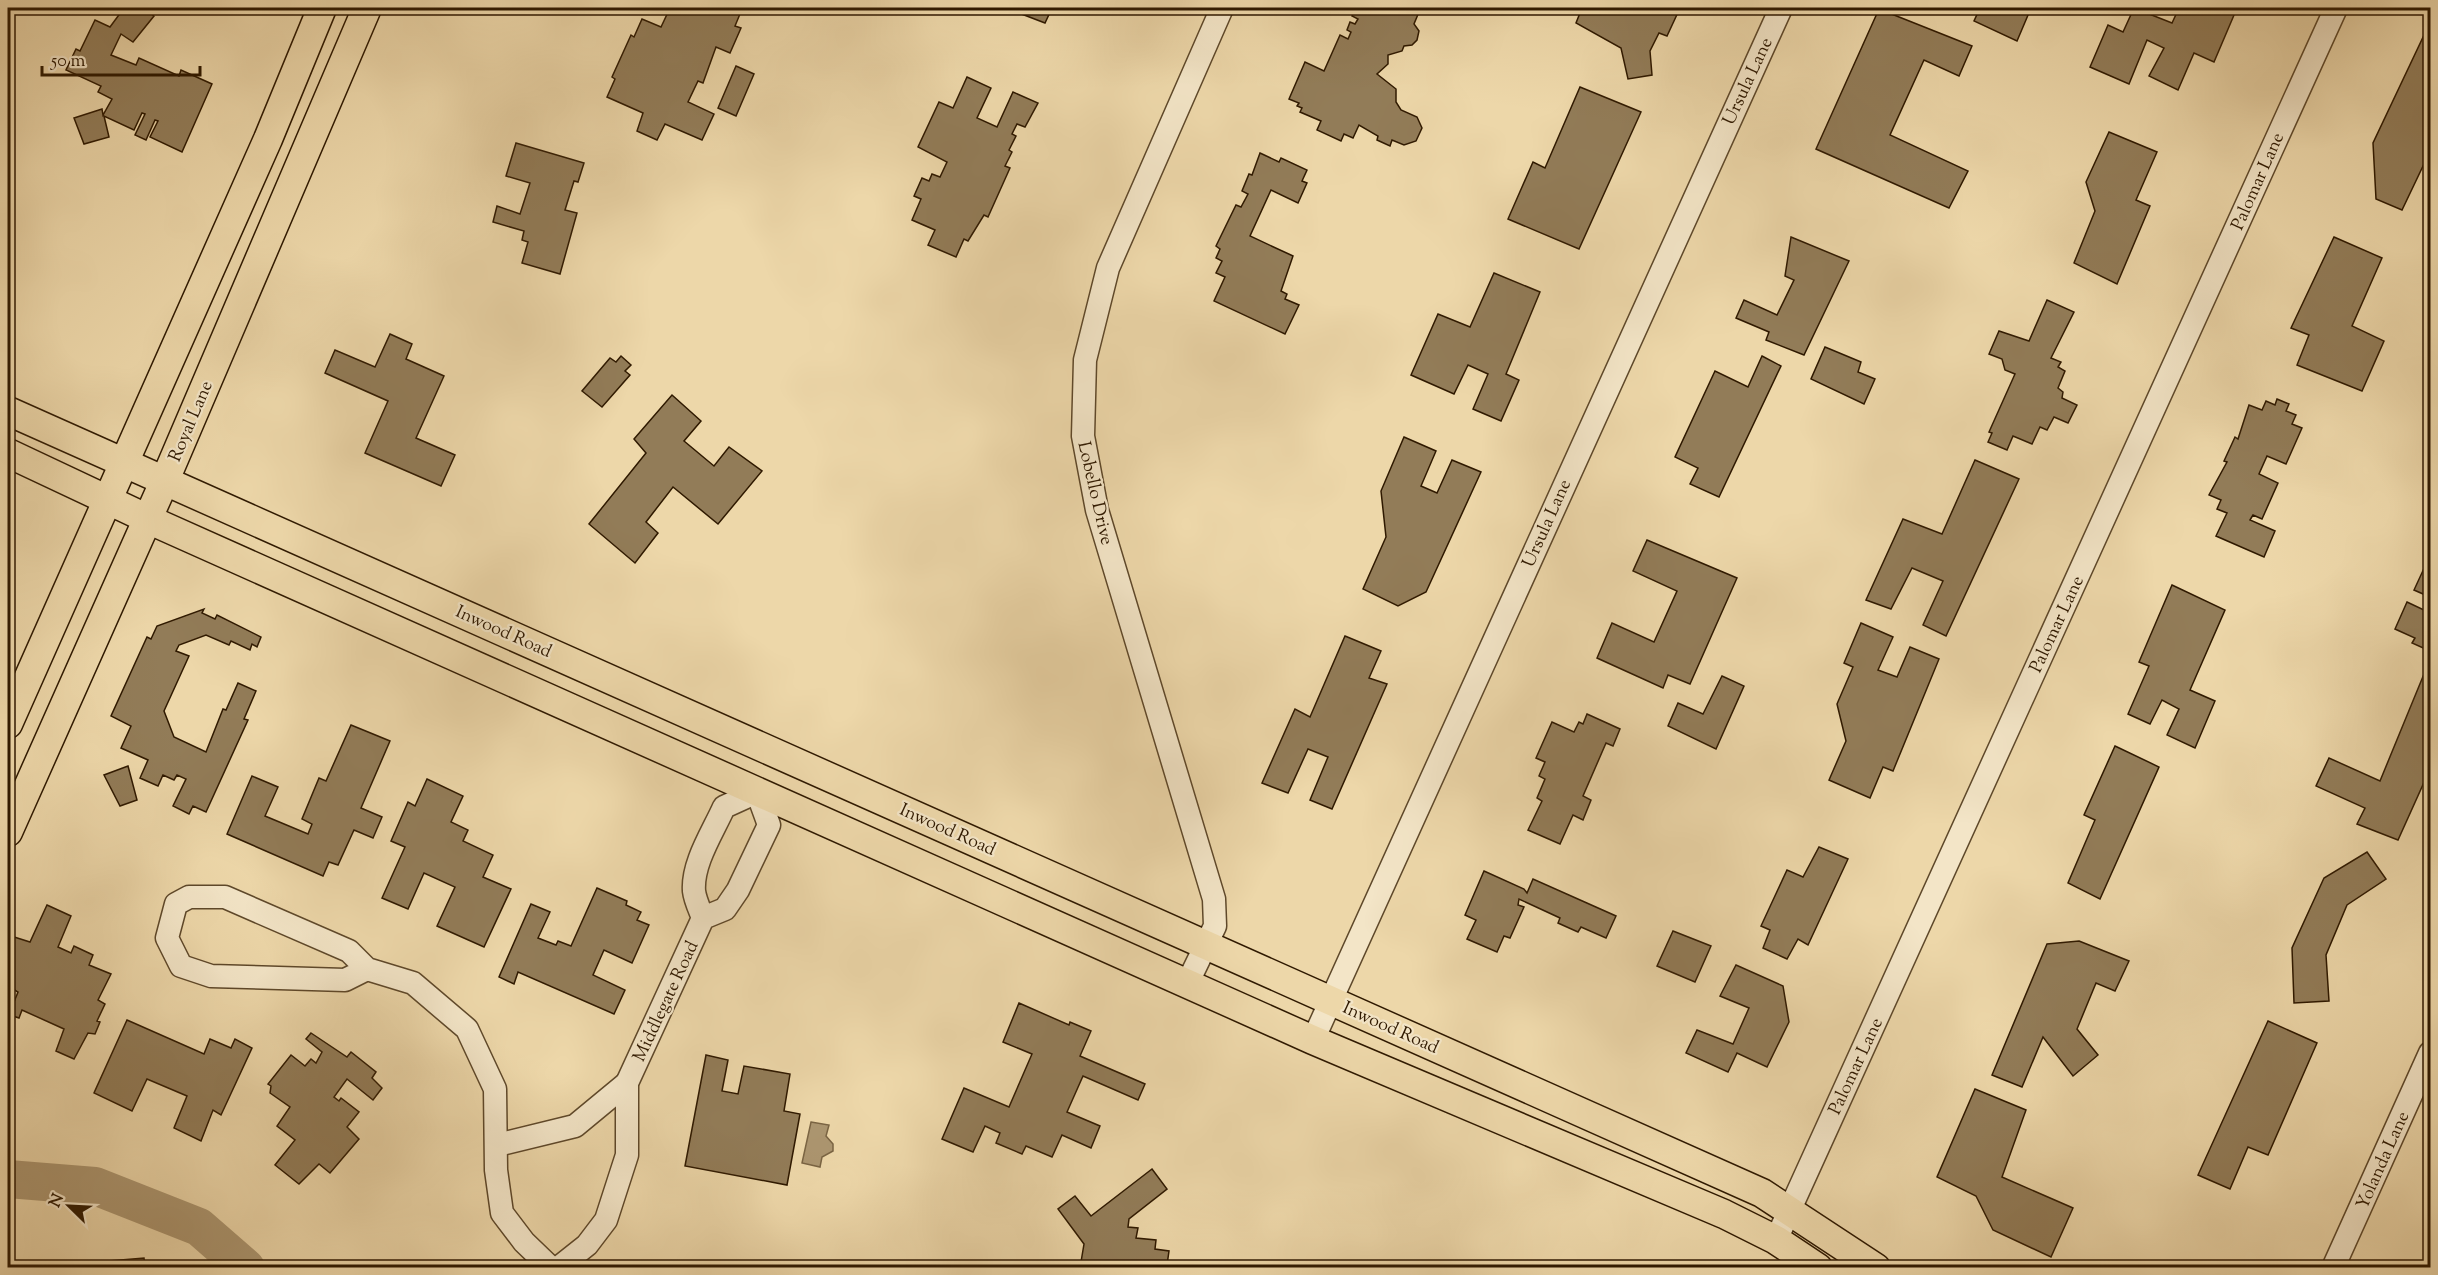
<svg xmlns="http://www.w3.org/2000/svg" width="2438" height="1275" viewBox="0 0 2438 1275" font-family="'Sorts Mill Goudy',serif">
<rect width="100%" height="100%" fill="#edd7a9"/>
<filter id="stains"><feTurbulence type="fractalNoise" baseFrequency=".00333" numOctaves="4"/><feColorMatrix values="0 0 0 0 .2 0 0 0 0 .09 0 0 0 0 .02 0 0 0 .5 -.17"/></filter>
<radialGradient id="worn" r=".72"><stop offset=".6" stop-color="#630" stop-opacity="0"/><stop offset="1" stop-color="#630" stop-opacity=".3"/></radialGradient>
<!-- water -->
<path fill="#ac9670" stroke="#7a6443" stroke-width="1.5" d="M811 1122 829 1125 826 1136 833 1144V1151L822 1157 820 1167 802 1163Z"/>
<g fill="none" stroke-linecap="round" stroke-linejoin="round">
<!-- river -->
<path stroke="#ac9670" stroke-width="38" d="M8 1179 95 1186 199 1227 246 1268"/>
</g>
<!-- building -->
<g fill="#927c58" stroke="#2f1900" stroke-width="1.5">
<path d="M124 8H144L154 16 133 42 121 34 111 55 136 65 139 58 179 76 181 70 212 84 182 152 150 137 158 121 155 120 146 140 135 135 145 114 142 113 134 130 104 116 109 137 84 144 74 118 102 109 103 115 112 99 98 92 101 86 66 70 76 49 80 51 95 20 110 27Z"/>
<path d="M670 8H734L733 11 740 14 735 26 741 28 730 53 716 47 703 83 698 81 688 102 714 114 702 140 665 124 657 140 637 131 643 113 607 97 615 79 612 77 631 35 634 37 642 19 661 27Z"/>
<path d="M1012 8H1052L1045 23 1011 10Z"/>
<path d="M1356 8H1408L1419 12 1414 24 1419 31 1417 40 1412 45 1404 46 1402 51 1388 55V64L1377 74 1396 89V102L1401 110 1417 117 1422 128 1416 141 1404 145 1392 140 1390 146 1377 140 1378 136 1359 125 1353 138 1344 134 1341 141 1317 130 1321 121 1300 112 1302 108 1297 106 1299 103 1289 99 1305 62 1324 71 1340 35 1348 39 1351 32 1347 30 1350 22 1355 24 1358 19 1352 16Z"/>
<path d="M1582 8H1680L1667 36 1659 33 1650 51 1652 75 1628 79 1621 48 1576 23Z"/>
<path d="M1980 8H2031L2017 41 1974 21Z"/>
<path d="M2134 8 2172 23 2179 8H2237L2214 62 2194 53 2178 90 2149 76 2164 48 2147 40 2129 84 2090 67 2108 25 2123 32Z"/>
<path d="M1879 9 1972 46 1959 76 1924 60 1890 135 1968 171 1949 208 1816 149Z"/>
<path d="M2425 33 2430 35V167L2424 164 2402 210 2376 199 2373 143Z"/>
<path d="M736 66 754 74 736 116 718 108Z"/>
<path d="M967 77 991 88 977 118 997 127 1013 92 1038 103 1025 127 1017 124 1012 134 1016 136 1009 150 1012 152 1005 166 1010 168 988 217 984 215 968 241 964 239 956 257 928 245 935 230 912 220 921 199 914 196 922 178 929 181 932 174 940 177 947 162 918 147 939 102 953 108Z"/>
<path d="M1580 87 1641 112 1579 249 1508 219 1533 162 1545 168Z"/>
<path d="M2109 132 2157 152 2136 200 2150 206 2117 284 2074 263 2095 211 2086 182Z"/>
<path d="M516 143 584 163 578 182 574 181 565 210 577 213 560 274 522 263 528 242 522 240 524 231 493 222 497 206 520 214 530 183 506 176Z"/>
<path d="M1260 153 1279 162 1281 158 1307 170 1302 181 1307 183 1298 203 1271 190 1250 236 1293 256 1281 291 1287 294 1285 299 1299 305 1285 334 1214 301 1225 277 1216 273 1222 261 1216 258 1220 249 1216 246 1236 205 1241 207 1248 194 1242 191 1249 174 1252 175Z"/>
<path d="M1791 237 1849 261 1804 355 1766 340 1769 332 1736 318 1744 300 1777 315 1794 280 1785 276Z"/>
<path d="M2334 237 2382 258 2352 326 2384 341 2362 391 2297 365 2309 335 2291 328Z"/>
<path d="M1494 273 1540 292 1506 374 1519 380 1501 421 1473 409 1488 374 1468 365 1454 394 1411 375 1438 314 1470 327Z"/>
<path d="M2047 300 2074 312 2051 358 2061 362 2058 367 2065 371 2058 388 2063 392 2062 398 2077 405 2068 423 2054 417 2047 430 2040 427 2032 444 2013 436 2007 450 1988 442 1992 433 1989 432 2015 374 2005 370 2002 359 1989 354 1999 331 2029 341Z"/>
<path d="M390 334 412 344 406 359 444 376 416 438 455 455 441 486 365 453 388 401 325 373 335 350 375 367Z"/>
<path d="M1825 347 1861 362 1858 372 1875 379 1864 404 1811 379Z"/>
<path d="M621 356 631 365 625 371 630 375 602 407 582 391 610 358 616 362Z"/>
<path d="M1762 356 1781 366 1719 497 1690 484 1698 468 1675 457 1715 371 1748 387Z"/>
<path d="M672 395 701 421 684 441 714 466 729 447 762 471 718 524 673 487 646 522 658 533 635 563 589 524 646 453 634 439Z"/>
<path d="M2277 399 2289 404 2286 411 2296 415 2292 424 2302 428 2286 464 2267 456 2259 474 2278 483 2262 519 2253 515 2250 520 2275 531 2264 557 2216 536 2227 513 2217 509 2221 500 2209 495 2227 462 2224 461 2235 437 2238 439 2249 405 2262 410 2266 401 2275 405Z"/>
<path d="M1404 437 1436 451 1421 486 1437 493 1452 460 1481 472 1426 592 1398 606 1363 589 1386 537 1381 491Z"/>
<path d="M1975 460 2019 479 1946 636 1923 625 1943 581 1912 568 1891 609 1866 600 1903 519 1942 534Z"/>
<path d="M1647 540 1737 578 1690 684 1668 675 1663 688 1597 658 1612 623 1654 642 1677 591 1633 571Z"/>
<path d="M2430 563V597L2414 590 2426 564 2429 566Z"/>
<path d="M2172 585 2225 610 2190 690 2215 701 2195 748 2167 735 2179 709 2162 700 2150 724 2128 714 2149 666 2139 662Z"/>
<path d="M2407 602 2428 612 2430 605V651L2412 643 2415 638 2395 629Z"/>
<path d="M204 609 202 613 215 619 217 615 261 637 257 647 252 644 250 650 231 641 229 645 206 635 179 645 176 651 189 656 164 711 174 737 206 752 223 709 226 710 238 683 256 691 244 719 248 720 206 812 193 806 189 814 173 806 186 779 177 775 174 780 163 775 158 786 140 778 148 760 121 748 131 726 111 716 147 637 151 639 157 626Z"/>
<path d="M1861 623 1893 637 1878 670 1897 677 1910 647 1939 659 1893 771 1883 767 1870 798 1829 780 1846 741 1837 704 1853 667 1844 663Z"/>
<path d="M1345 636 1381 651 1369 678 1387 684 1332 809 1310 800 1328 757 1308 749 1288 793 1262 783 1295 709 1310 717Z"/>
<path d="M2424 674 2430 677V769L2398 840 2357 824 2365 808 2316 786 2329 758 2380 781Z"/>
<path d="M1722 676 1744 686 1716 749 1668 726 1678 703 1703 714Z"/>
<path d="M1587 714 1620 729 1613 746 1606 743 1583 796 1591 800 1583 820 1573 815 1560 844 1528 830 1542 801 1537 798 1545 779 1539 776 1545 762 1536 758 1552 722 1574 732 1579 722 1583 724Z"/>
<path d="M351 725 390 741 361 808 382 817 373 838 354 830 338 865 329 862 323 876 227 834 252 776 278 787 265 816 308 834 312 824 302 819 319 778 326 781Z"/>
<path d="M2115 746 2159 767 2100 899 2068 883 2095 820 2084 815Z"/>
<path d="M128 766 137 800 120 806 104 775Z"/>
<path d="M427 779 463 796 451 822 468 830 463 841 493 855 483 877 511 889 484 947 437 926 455 887 424 873 408 909 382 898 405 847 391 841 408 802 415 806Z"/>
<path d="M1819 847 1848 859 1808 945 1798 939 1787 959 1763 948 1770 930 1761 926 1787 870 1803 877Z"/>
<path d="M2367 852 2386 879 2347 905 2326 955 2329 1001 2294 1003 2292 948 2324 878Z"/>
<path d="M1484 871 1524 889 1527 893 1533 879 1616 916 1606 938 1581 927 1578 932 1558 923 1560 918 1519 899 1518 905 1524 907 1510 938 1504 936 1497 952 1467 939 1476 920 1465 915Z"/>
<path d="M597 888 627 901 626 905 641 912 637 920 649 925 632 963 604 950 593 975 625 990 614 1014 518 972 514 984 499 977 531 904 550 912 538 938 556 945 558 941 571 946Z"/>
<path d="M47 905 71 916 58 947 71 953 74 946 93 955 89 965 111 974 98 1000 105 1004 97 1021 100 1022 95 1034 88 1033 74 1059 56 1051 64 1029 22 1010 19 1018 13 1016 8 1029V999L14 1002 18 992 8 986V935L30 942Z"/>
<path d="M1673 931 1711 946 1695 982 1657 966Z"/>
<path d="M2079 941 2129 961 2115 991 2096 983 2077 1029 2098 1055 2073 1076 2043 1037 2022 1087 1992 1075 2047 944Z"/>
<path d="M1736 965 1783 986 1789 1022 1767 1067 1737 1053 1728 1072 1686 1053 1697 1030 1733 1044 1749 1008 1720 996Z"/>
<path d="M1019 1003 1069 1025 1070 1022 1091 1031 1080 1056 1145 1084 1138 1100 1083 1076 1067 1112 1100 1126 1091 1148 1062 1135 1052 1157 1026 1146 1022 1154 996 1143 1000 1133 985 1126 973 1152 942 1139 964 1088 1009 1107 1032 1054 1003 1042Z"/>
<path d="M127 1020 204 1054 210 1039 231 1048 235 1039 252 1048 221 1115 213 1110 201 1141 174 1128 187 1096 147 1079 132 1111 94 1093Z"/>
<path d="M2268 1021 2317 1043 2268 1155 2248 1147 2230 1189 2198 1175Z"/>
<path d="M311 1033 347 1057 351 1052 376 1072 372 1078 382 1088 373 1100 347 1079 334 1097 339 1101 341 1098 359 1112 347 1127 359 1139 330 1173 319 1164 299 1184 275 1165 295 1140 277 1126 290 1107 270 1093 271 1086 268 1084 291 1055 305 1066 311 1059 316 1063 322 1052 306 1039Z"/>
<path d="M706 1055 728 1060 722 1091 738 1094 744 1066 790 1074 784 1111 800 1114 787 1185 685 1166Z"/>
<path d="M1975 1089 2026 1110 2002 1177 2073 1208 2051 1257 1993 1230 1976 1196 1937 1177Z"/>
<path d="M1152 1169 1167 1189 1129 1219 1128 1227 1138 1228 1136 1238 1156 1240 1155 1249 1169 1251 1167 1265 1080 1268 1084 1244 1058 1209 1075 1196 1091 1216Z"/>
<path d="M144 1258 145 1268H48V1266Z"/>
</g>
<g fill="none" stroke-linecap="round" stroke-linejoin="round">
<!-- minor casing -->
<g stroke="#5e482a" stroke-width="25">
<g id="minor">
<path d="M367 969 345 980 211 976 181 966 167 938 176 904 189 897H225L349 951 367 969 413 983 467 1029 495 1089 496 1170 502 1213 524 1242 551 1268"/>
<path d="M1187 984 1215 926 1214 899 1097 510 1083 436 1085 360 1108 268 1222 8"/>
<path d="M1313 1040 1781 8"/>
<path d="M497 1145 575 1126 627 1083"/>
<path d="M1776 1240 2336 8"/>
<path d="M558 1268 587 1245 606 1220 627 1155V1083L703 918 725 909 738 890 769 825 757 792 724 807C713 832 692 863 694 891 695 900 700 910 703 918"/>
<path d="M2333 1268 2430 1053"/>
</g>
</g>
<!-- major casing -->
<g stroke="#2f1900" stroke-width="31">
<g id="major">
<path d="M8 411 1762 1193 1876 1268"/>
<path d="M8 453 163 526 1313 1040 1724 1214 1776 1240 1818 1268"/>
<path d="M8 724 268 139 322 8"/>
<path d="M8 832 165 480 367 8"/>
</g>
</g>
<!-- minor -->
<use href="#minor" stroke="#f3e5c7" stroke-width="22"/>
<!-- major -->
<use href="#major" stroke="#edd7a9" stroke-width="28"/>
</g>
<g text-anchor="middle" stroke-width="4.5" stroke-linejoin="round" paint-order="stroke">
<!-- street labels -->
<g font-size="18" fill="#2f1900" stroke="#f3e5c7">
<text transform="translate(1747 81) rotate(-65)" y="6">Ursula Lane</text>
<text transform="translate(2257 181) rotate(-66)" y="6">Palomar Lane</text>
<text transform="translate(190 421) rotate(-67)" y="6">Royal Lane</text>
<text transform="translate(1096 493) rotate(77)" y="6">Lobello Drive</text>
<text transform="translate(1546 523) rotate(-66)" y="6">Ursula Lane</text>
<text transform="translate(2056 624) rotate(-65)" y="6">Palomar Lane</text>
<text transform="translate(504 631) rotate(24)" y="6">Inwood Road</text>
<text transform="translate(948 829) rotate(24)" y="6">Inwood Road</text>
<text transform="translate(665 1001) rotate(-65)" y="6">Middlegate Road</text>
<text transform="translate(1391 1027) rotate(24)" y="6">Inwood Road</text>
<text transform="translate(1855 1066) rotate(-65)" y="6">Palomar Lane</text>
<text transform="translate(2382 1160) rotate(-66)" y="6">Yolanda Lane</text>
</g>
</g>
<!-- margin -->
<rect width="2438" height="1275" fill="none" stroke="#edd7a9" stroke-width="30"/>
<rect x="9" y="9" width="2420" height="1257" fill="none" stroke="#2f1900" stroke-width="3"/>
<rect x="15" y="15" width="2408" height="1245" fill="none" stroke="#2f1900" stroke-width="1.5"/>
<!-- north arrow -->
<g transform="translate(69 1206) rotate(294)" stroke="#f3e5c7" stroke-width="4.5" paint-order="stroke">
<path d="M0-4.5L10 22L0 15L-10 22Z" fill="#2f1900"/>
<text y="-9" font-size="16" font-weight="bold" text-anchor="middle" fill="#2f1900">N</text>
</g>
<!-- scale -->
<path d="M42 66v9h158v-9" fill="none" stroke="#2f1900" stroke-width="3"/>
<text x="51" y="66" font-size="18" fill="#2f1900" stroke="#f3e5c7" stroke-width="4.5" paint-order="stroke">50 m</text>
<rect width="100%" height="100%" filter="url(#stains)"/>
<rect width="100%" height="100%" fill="url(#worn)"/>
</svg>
